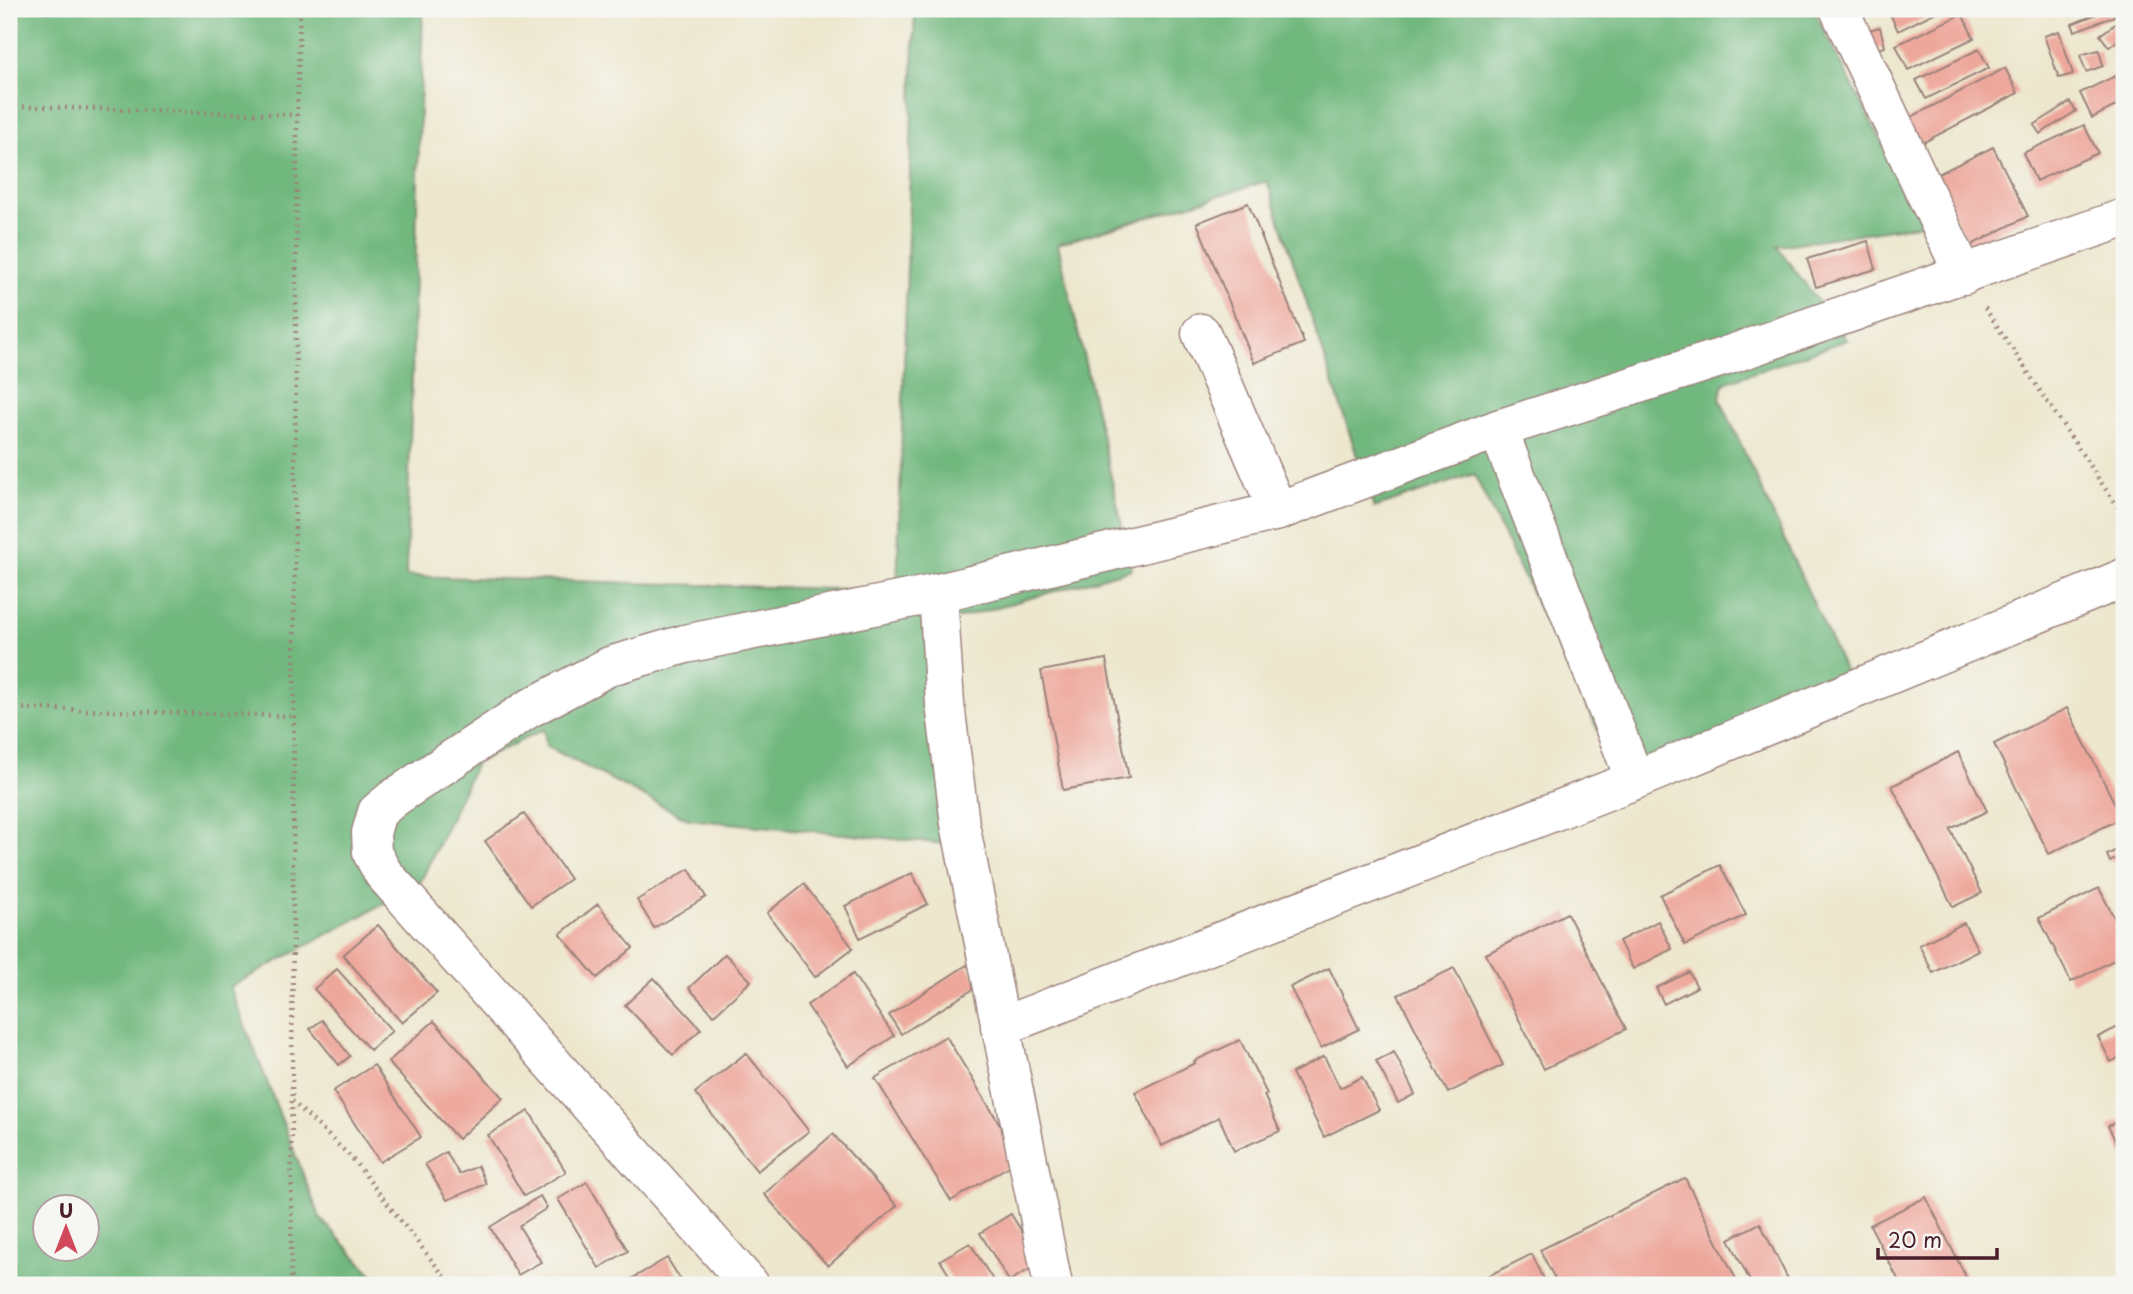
<svg xmlns="http://www.w3.org/2000/svg" width="2133" height="1294" viewBox="0 0 2133 1294" font-family="'Playpen Sans',sans-serif">
<rect width="100%" height="100%" fill="#f6f6f2"/>
<filter id="ink" filterUnits="userSpaceOnUse"><feTurbulence type="fractalNoise" baseFrequency=".0143" numOctaves="2"/><feDisplacementMap in="SourceGraphic" scale="14" xChannelSelector="R" yChannelSelector="G"/><feConvolveMatrix kernelMatrix="1 2 1 2 8 2 1 2 1" color-interpolation-filters="sRGB"/></filter>
<filter id="wash" filterUnits="userSpaceOnUse"><feTurbulence type="fractalNoise" baseFrequency=".00686" numOctaves="4" result="noise"/><feDisplacementMap in="SourceGraphic" scale="28" xChannelSelector="R" yChannelSelector="G"/><feGaussianBlur stdDeviation="1.57" result="paint"/><feColorMatrix in="noise" values="0 0 0 0 0 0 0 0 0 0 0 0 0 0 0 0 0 1.4 0 .05"/><feComposite in="paint" operator="in"/></filter>
<g filter="url(#wash)">
<rect width="100%" height="100%" fill="#ede7ce"/>
<!-- forest -->
<path fill="#71b87e" stroke="#5e6c54" stroke-width="2" fill-rule="evenodd" d="M9 9H423L406 576 897 591 915 9H1813L1924 224 1777 246 1847 340 1724 383 1720 399 1857 698 1628 792 1474 474 1374 508 1267 181 1058 244 1132 569 925 628 966 846 688 819 546 746 544 729 476 763 421 881 413 888 230 987 320 1218 382 1285H9ZM46 1206H88V1248H46Z"/>
<g id="blocks">
<!-- building -->
<g fill="#eea79b">
<path d="M1906 9H1942L1898 31 1891 16Z"/>
<path d="M2109 9H2112L2115 16 2075 31 2072 24Z"/>
<path d="M1962 14 1974 38 1908 70 1896 45Z"/>
<path d="M2121 20 2124 25V36L2109 47 2100 35Z"/>
<path d="M1880 27 1885 47 1870 51 1865 31Z"/>
<path d="M2059 31 2073 74 2059 78 2044 36Z"/>
<path d="M1979 49 1989 68 1926 99 1916 80Z"/>
<path d="M2099 50 2103 66 2086 72 2080 55Z"/>
<path d="M2005 68 2018 93 1911 149 1898 124Z"/>
<path d="M2115 76 2124 93V102L2092 118 2080 93Z"/>
<path d="M2070 102 2076 111 2040 134 2034 125Z"/>
<path d="M2084 125 2098 153 2036 181 2023 153Z"/>
<path d="M1993 147 2028 216 1970 246 1934 176Z"/>
<path d="M1248 203 1304 343 1254 363 1197 223Z"/>
<path d="M1868 241 1876 269 1816 287 1807 259Z"/>
<path d="M1106 659 1129 778 1063 790 1041 671Z"/>
<path d="M2067 708 2122 818 2049 854 1994 744Z"/>
<path d="M1958 752 1987 811 1950 829 1982 893 1953 907 1892 786Z"/>
<path d="M524 814 570 879 531 906 485 841Z"/>
<path d="M2124 846V855L2110 862 2107 855Z"/>
<path d="M1720 865 1746 915 1685 945 1660 895Z"/>
<path d="M689 869 706 897 654 928 637 900Z"/>
<path d="M912 873 928 904 860 938 845 906Z"/>
<path d="M804 884 853 948 815 977 767 913Z"/>
<path d="M2099 888 2124 937V955L2071 982 2039 918Z"/>
<path d="M598 904 633 948 597 978 560 934Z"/>
<path d="M1567 913 1626 1029 1544 1069 1486 954Z"/>
<path d="M1658 921 1672 949 1633 969 1619 941Z"/>
<path d="M1964 923 1978 950 1933 973 1919 945Z"/>
<path d="M378 925 437 993 402 1023 343 955Z"/>
<path d="M725 954 751 981 714 1015 689 988Z"/>
<path d="M967 965 980 985 901 1034 889 1015Z"/>
<path d="M1329 968 1359 1029 1321 1048 1290 987Z"/>
<path d="M1454 968 1503 1065 1448 1093 1398 995Z"/>
<path d="M337 969 392 1031 370 1050 314 989Z"/>
<path d="M1689 972 1697 987 1664 1004 1656 988Z"/>
<path d="M853 974 894 1036 848 1066 807 1005Z"/>
<path d="M654 978 701 1029 673 1055 625 1005Z"/>
<path d="M322 1020 350 1056 339 1065 310 1029Z"/>
<path d="M434 1021 503 1098 458 1139 388 1062Z"/>
<path d="M2118 1027 2124 1040V1055L2111 1062 2098 1037Z"/>
<path d="M946 1036 1021 1159 951 1201 875 1078Z"/>
<path d="M1240 1040 1267 1094 1264 1095 1280 1131 1234 1151 1219 1117 1162 1146 1135 1092 1195 1063 1194 1061Z"/>
<path d="M1394 1052 1415 1094 1398 1103 1376 1061Z"/>
<path d="M746 1053 809 1131 757 1171 695 1093Z"/>
<path d="M1324 1056 1340 1088 1362 1077 1379 1110 1324 1137 1292 1073Z"/>
<path d="M374 1065 421 1137 380 1162 333 1091Z"/>
<path d="M529 1111 566 1172 524 1196 488 1135Z"/>
<path d="M2124 1118V1158L2108 1126Z"/>
<path d="M833 1134 897 1206 828 1266 764 1194Z"/>
<path d="M446 1152 459 1174 478 1166 486 1184 447 1200 425 1164Z"/>
<path d="M1685 1178 1739 1285H1558L1540 1250Z"/>
<path d="M587 1182 628 1251 599 1268 558 1199Z"/>
<path d="M540 1196 547 1208 519 1226 541 1262 518 1275 490 1227Z"/>
<path d="M1926 1197 1970 1285H1901L1870 1225Z"/>
<path d="M1011 1214 1041 1263 1009 1281 980 1233Z"/>
<path d="M1760 1223 1791 1285H1752L1729 1239Z"/>
<path d="M970 1243 996 1285H955L940 1260Z"/>
<path d="M1532 1254 1547 1285H1470Z"/>
<path d="M667 1258 684 1285H621Z"/>
</g>
</g>
</g>
<g filter="url(#ink)">
<use href="#blocks" fill-opacity="0" stroke="#9c837c" stroke-width="2"/>
<g fill="none" stroke-linecap="round" stroke-linejoin="round">
<!-- minor casing -->
<g stroke="#9c837c" stroke-width="41">
<g id="minor">
<path d="M1839 9 1964 275"/>
<path d="M1201 333 1278 511"/>
<path d="M1498 429 1635 780"/>
<path d="M938 593 945 704 960 824 1053 1285"/>
<path d="M1000 1027 1635 780 2124 578"/>
<path d="M750 1285 383 873 372 853 371 833 377 812 394 798 528 709 610 666 685 644 938 593 1278 511 1498 429 1723 357 2124 218"/>
</g>
</g>
<!-- path -->
<g stroke="#9c837c" stroke-width="4.5" stroke-dasharray="2 5" stroke-linecap="butt">
<path d="M9 106 297 115"/>
<path d="M1985 308 2124 517"/>
<path d="M9 708 294 716"/>
<path d="M292 1101 351 1157 451 1285"/>
<path d="M291 1285 297 115 300 9"/>
</g>
<!-- minor -->
<use href="#minor" stroke="#fff" stroke-width="38"/>
</g>
</g>
<!-- margin -->
<rect width="2133" height="1294" fill="none" stroke="#f6f6f2" stroke-width="35"/>
<!-- north arrow -->
<g transform="translate(66 1228)"><circle r="33" fill="#f6f6f2" stroke="#b1a0a2" stroke-width="2"/>
<path d="M0-5L12 26L0 18L-12 26Z" fill="#d1495b"/>
<text y="-10" font-size="19" font-weight="bold" text-anchor="middle" fill="#4a1f2b">U</text>
</g>
<!-- scale -->
<path d="M1878 1248v10h119v-10" fill="none" stroke="#4a1f2b" stroke-width="3.5"/>
<text x="1888" y="1248" font-size="21" fill="#4a1f2b" stroke="#f6f6f2" stroke-width="5" paint-order="stroke">20 m</text>
</svg>
